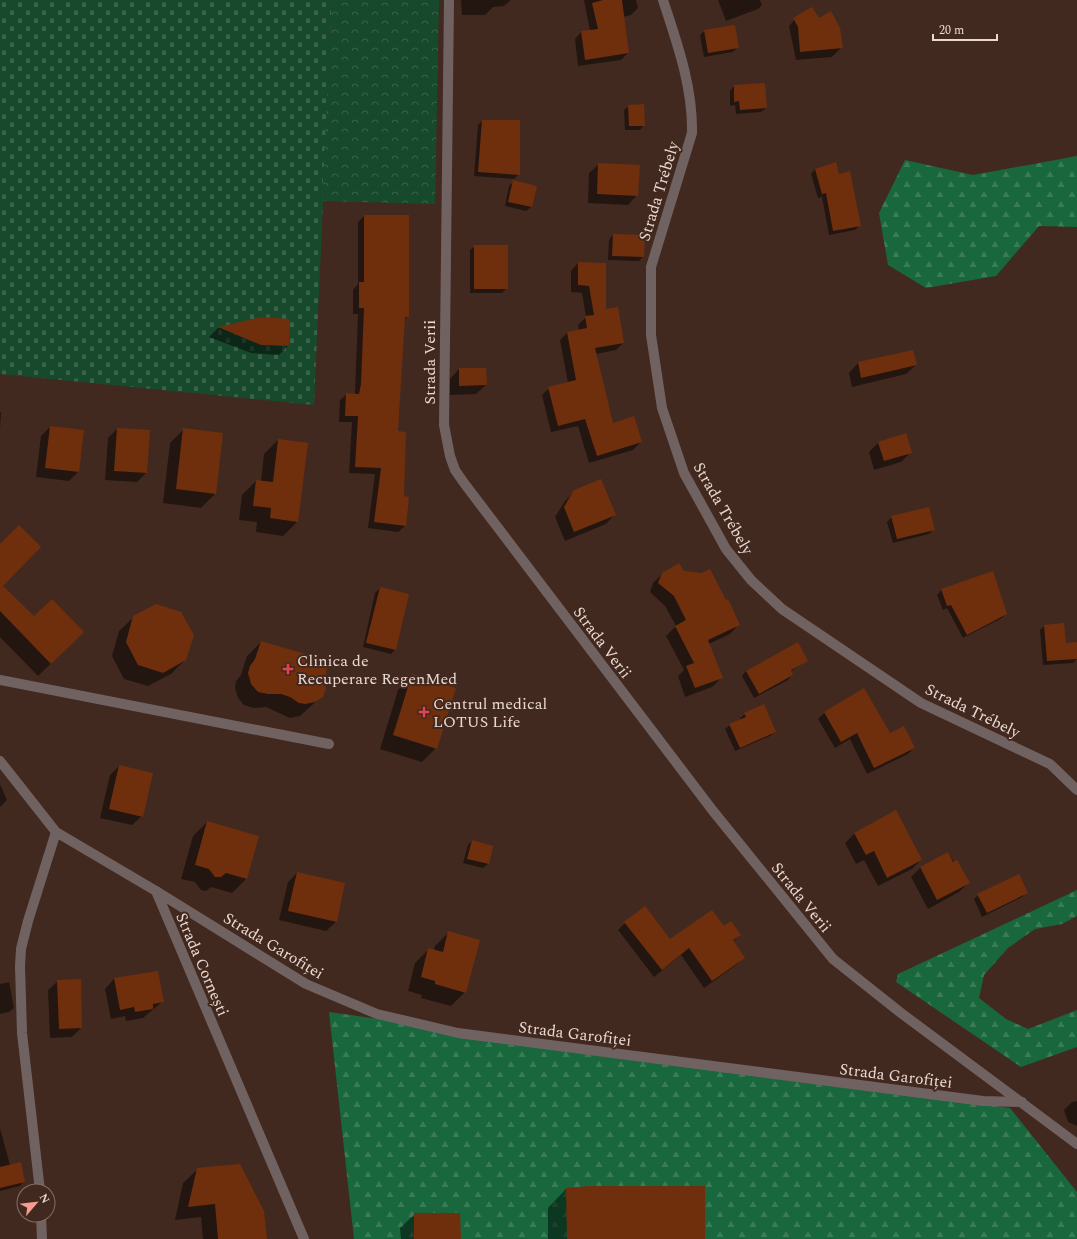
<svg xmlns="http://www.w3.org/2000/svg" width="1077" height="1239" viewBox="0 0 1077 1239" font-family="Spectral,serif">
<defs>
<pattern id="forest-firs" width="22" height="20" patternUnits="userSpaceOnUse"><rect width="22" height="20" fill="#18673d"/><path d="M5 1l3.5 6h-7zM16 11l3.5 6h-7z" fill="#3a7c58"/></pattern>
<pattern id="cemetery-stones" width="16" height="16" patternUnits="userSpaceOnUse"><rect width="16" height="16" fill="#17492d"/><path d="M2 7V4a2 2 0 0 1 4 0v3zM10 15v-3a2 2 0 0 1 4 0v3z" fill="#39634b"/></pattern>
<pattern id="park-crowns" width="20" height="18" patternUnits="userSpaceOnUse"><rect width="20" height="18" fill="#17492d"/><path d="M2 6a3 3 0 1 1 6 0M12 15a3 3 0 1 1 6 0" fill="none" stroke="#39634b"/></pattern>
</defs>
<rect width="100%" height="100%" fill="#42291f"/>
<!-- forest -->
<g fill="url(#forest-firs)">
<path d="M1077 156V227L1039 226 996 276 926 288 888 265 879 213 905 160 973 175Z"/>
<path d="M1077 890V916L1062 924 1035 929 1008 948 984 975 979 998 1006 1019 1028 1029 1077 1010V1047L1021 1067 896 982 898 974Z"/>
<path d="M329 1012 1010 1108 1077 1192V1239H354Z"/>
</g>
<!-- cemetery -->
<path fill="url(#cemetery-stones)" d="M0 0H332L314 405 0 374Z"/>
<!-- park -->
<path fill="url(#park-crowns)" d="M332 0H439L435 204 322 201Z"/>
<!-- shadow -->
<g fill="#0007">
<path d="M461 0H511L504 6 493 7 485 15H462Z"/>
<path d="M584 0H636L638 8 631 15 623 17 628 53 621 60 578 66 575 39 581 32 590 31Z"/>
<path d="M718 0H760L762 5 758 9 726 21Z"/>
<path d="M798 16 818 19 842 47 832 57 796 60 789 26Z"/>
<path d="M704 31 738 47 733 52 704 57 700 35Z"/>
<path d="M734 86 766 108 761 112 736 114 735 105 730 106V91Z"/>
<path d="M629 106 644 125 640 130H625L624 110Z"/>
<path d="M482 121 519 174 514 179 474 176 478 125Z"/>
<path d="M599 164 637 195 628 205 588 203 589 173Z"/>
<path d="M815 169 839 176 860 225 855 230 829 235 822 197 818 198 811 174Z"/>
<path d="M514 181 536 186 531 207 526 211 505 206 509 186Z"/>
<path d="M364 216 408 316 403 321 397 432 403 497 408 498 405 526 398 532 368 528 375 474 349 473 352 422H339L340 400 347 394H355V392L358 314H353V290L358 284V222Z"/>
<path d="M613 235 643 257 639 261 608 260 609 240Z"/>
<path d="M475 246 507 288 502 293H470V250Z"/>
<path d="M578 263 623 343 616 350 596 354 612 424 641 442 633 450 589 463 578 426 551 432 542 395 549 388 568 383 560 340 567 333 579 330 578 325 586 317 582 293 571 292V271Z"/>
<path d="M262 318 288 346 279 355 251 353 209 337 218 328Z"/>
<path d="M912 351 916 365 906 374 852 387 849 373 858 363Z"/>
<path d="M459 369 486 385 476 394 450 395V379Z"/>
<path d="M0 412H1L0 430Z"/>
<path d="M50 427 78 472 69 481 36 477 41 436Z"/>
<path d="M117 429 146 473 137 482 105 480 108 438Z"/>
<path d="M184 429 215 494 201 508 163 503 170 443Z"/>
<path d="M278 440 297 522 283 536 256 532 257 522 239 520 242 495 256 481 261 482 264 454Z"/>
<path d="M879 442 911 452 901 462 874 470 869 452Z"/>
<path d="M575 491 615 514 606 524 565 541 555 517 565 501Z"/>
<path d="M892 517 934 529 929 534 893 543 887 522Z"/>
<path d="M0 546 1 586 34 617 70 645 38 676 0 637Z"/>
<path d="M683 572 739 624 730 634 709 644 722 677 712 687 685 697 678 676 684 670 666 636 676 626 665 606 650 592 653 583 662 574Z"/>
<path d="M992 573 1006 613 1002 618 963 638 947 608 943 610 937 595 941 590Z"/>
<path d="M380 588 408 595 395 650 391 654 363 647 375 593Z"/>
<path d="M134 617 185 660 171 674 148 686 124 679 112 656 119 631Z"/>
<path d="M1044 626 1077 659 1073 663 1043 665 1040 630Z"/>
<path d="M261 642 323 680 322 696 300 716 290 718 266 707 253 708 244 705 238 698 235 688 236 681 241 675 247 656Z"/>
<path d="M807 660 790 672 792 675 788 680 754 698 742 676 746 671Z"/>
<path d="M412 676 436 748 422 762 380 749 398 690Z"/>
<path d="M864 690 890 734 914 748 908 754 867 774 850 739 835 748 818 719 824 713Z"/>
<path d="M745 714 775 732 770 736 735 751 725 729 730 725 741 720 740 718Z"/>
<path d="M119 766 142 816 132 825 100 818 110 775Z"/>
<path d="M0 784 7 800 0 807Z"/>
<path d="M896 812 921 860 912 869 878 886 864 860 856 864 845 843 854 834Z"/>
<path d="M207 822 258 836 246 879 232 893 211 887 206 891 201 890 195 882 181 879 193 836Z"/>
<path d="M472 841 488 864 483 868 463 863 468 845Z"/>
<path d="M948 853 968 883 959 892 928 909 911 877 920 868Z"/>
<path d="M297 873 336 922 326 931 279 920 288 882Z"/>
<path d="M1026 893 1022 897 982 917 974 899 978 895Z"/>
<path d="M625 923 670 940 723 928 740 935 732 942 744 958 736 965 704 988 681 955 654 977 618 930Z"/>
<path d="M449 932 465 992 451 1006 421 998 422 995 408 991 415 963 429 949 434 951 435 946Z"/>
<path d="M114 979 162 1002 143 1018 126 1021 125 1016 111 1019 105 989Z"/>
<path d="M58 981 81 1028 72 1037 50 1038 48 990Z"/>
<path d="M9 982 14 1008 9 1012 0 1014V984Z"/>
<path d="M1077 1101V1126L1068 1122 1064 1110 1072 1102Z"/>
<path d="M0 1128 10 1165 24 1181 20 1186 0 1191Z"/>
<path d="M198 1169 266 1239H203L201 1217 175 1220 183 1183Z"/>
<path d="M566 1189 703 1239H548V1208Z"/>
<path d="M415 1214 460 1239H401L400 1228Z"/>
</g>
<!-- building -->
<g fill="#6f2f0d">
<path d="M603 0H622L629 53 585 60 581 31 598 29 592 3Z"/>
<path d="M812 7 819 18 831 11 840 28 843 48 800 52 798 27 793 18Z"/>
<path d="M735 25 739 48 708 53 704 30Z"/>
<path d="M763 83 765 84 767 108 740 110 739 101 734 102V85Z"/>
<path d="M644 104 645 126H629L628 105Z"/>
<path d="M482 120H520V175L478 172Z"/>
<path d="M836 162 839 174 850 171 861 226 833 231 826 193 822 194 815 169Z"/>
<path d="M598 163 640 165 638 196 597 194Z"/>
<path d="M513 180 537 186 532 207 508 202Z"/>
<path d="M364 215H409V317H405L398 431 406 432 404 496 409 497 406 526 374 522 381 468 355 467 358 416H345L346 393 359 394 361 384 364 308H359V282H364Z"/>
<path d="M613 234 645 235 644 257 612 256Z"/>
<rect x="474" y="245" width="34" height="44"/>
<path d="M578 262 606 263V309L618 307 624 343 595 348 613 423 634 416 642 442 597 456 585 419 558 426 548 387 576 380 567 332 587 328 585 316 594 315 589 286 578 285Z"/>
<path d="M262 317 290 319 289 346 261 345 218 327Z"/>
<path d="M913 350 917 365 861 378 858 362Z"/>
<path d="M459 368H486L487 385 459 386Z"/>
<path d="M50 426 84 430 79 472 45 468Z"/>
<path d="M117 428 150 430 147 473 114 471Z"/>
<path d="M183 428 223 433 216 494 176 489Z"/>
<path d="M906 433 912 453 884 461 878 442Z"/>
<path d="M278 439 308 443 298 522 270 518 271 508 253 506 256 480 273 482Z"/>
<path d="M601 479 616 515 574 532 564 507 574 490Z"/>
<path d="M929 507 935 530 897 539 891 516Z"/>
<path d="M19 525 41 547 3 586 34 616 52 599 84 632 51 664 0 611V544Z"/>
<path d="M679 563 684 571 701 573 710 569 726 600 728 599 740 625 708 640 723 678 695 688 686 666 694 663 675 626 686 620 674 596 658 583 662 573Z"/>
<path d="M993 571 1007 614 967 635 951 605 947 606 941 589Z"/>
<path d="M380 587 409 594 396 650 366 643Z"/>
<path d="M156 604 181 612 194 635 186 660 163 673 138 665 126 642 133 616Z"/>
<path d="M1064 623 1066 643 1077 642V659L1047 661 1044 625Z"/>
<path d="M261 641 329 661 324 680 326 688 323 697 315 702 305 704 299 703 290 697 281 694H268L258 692 251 684 248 673 250 666 255 659Z"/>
<path d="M798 642 808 661 791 670 793 675 759 694 746 671Z"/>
<path d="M412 674 456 688 437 749 393 735Z"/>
<path d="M864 688 890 733 904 726 915 748 874 768 857 733 841 742 824 712Z"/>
<path d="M764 704 776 732 740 748 729 724 746 717 744 713Z"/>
<path d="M119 765 153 773 143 817 109 809Z"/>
<path d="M896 810 922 860 887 878 874 851 866 855 854 833Z"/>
<path d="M207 821 259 836 247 879 226 873 221 877H215L209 869 195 865Z"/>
<path d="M472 840 493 846 489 864 467 859Z"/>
<path d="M948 852 953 862 957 860 970 883 937 900 920 867Z"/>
<path d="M297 872 345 883 337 922 288 911Z"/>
<path d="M1019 874 1028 893 987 913 977 894Z"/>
<path d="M645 906 670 939 712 910 724 926 731 921 741 935 733 940 745 958 712 981 689 948 662 970 624 922Z"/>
<path d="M448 931 480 940 466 993 435 984V981L421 977 428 948 443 952Z"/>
<path d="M158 971 164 1002 153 1004V1009L135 1012 134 1007 120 1010 114 978Z"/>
<path d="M81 979 82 1028 59 1029 57 980Z"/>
<path d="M21 1162 25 1182 0 1188V1167Z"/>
<path d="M240 1164 264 1211 267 1239H218L215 1204 188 1207 197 1168Z"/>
<path d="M590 1186H705V1239H567L566 1188Z"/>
<path d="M414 1213H460L461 1239H414Z"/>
</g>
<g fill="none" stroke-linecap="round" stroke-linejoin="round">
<!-- minor -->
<g stroke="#716262" stroke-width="10">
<path d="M449 0 444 425 450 456 455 470 464 483 713 811 833 959 901 1013 1077 1144"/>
<path d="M663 0C677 43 693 87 692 133L651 267V335L662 408 684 473 726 549 751 580 782 609 921 703 1050 764 1077 790"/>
<path d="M0 680 329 744"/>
<path d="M0 761 56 832 156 891 306 984 377 1014 458 1033 983 1101 1022 1102"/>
<path d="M156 891 304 1239"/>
<path d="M40 1191 22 1033 20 966 21 949 28 921 56 832"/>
<path d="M41 1215 42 1239"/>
</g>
</g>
<!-- markers -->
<g fill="#e0444e" stroke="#42291f" stroke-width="1.5">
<path d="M286 663h4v4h4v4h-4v4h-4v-4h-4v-4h4z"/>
<path d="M422 706h4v4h4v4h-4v4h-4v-4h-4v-4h4z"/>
</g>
<g text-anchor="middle" stroke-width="4" stroke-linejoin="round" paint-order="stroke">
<!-- street labels -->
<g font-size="16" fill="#ead9d2" stroke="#42291f">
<text transform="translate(658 191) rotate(-73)" y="6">Strada Trébely</text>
<text transform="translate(429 362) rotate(-90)" y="6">Strada Verii</text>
<text transform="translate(724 508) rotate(60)" y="6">Strada Trébely</text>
<text transform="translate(603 642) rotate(53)" y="6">Strada Verii</text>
<text transform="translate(973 710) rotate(26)" y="6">Strada Trébely</text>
<text transform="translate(802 897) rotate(51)" y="6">Strada Verii</text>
<text transform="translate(274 945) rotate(31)" y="6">Strada Garofiței</text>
<text transform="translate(203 964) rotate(67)" y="6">Strada Cornești</text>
<text transform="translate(575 1033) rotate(7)" y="6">Strada Garofiței</text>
<text transform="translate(896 1075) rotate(7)" y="6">Strada Garofiței</text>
</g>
<!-- poi labels -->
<g font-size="16" fill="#ead9d2" stroke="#42291f" text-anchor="start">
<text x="297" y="666">Clinica de<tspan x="297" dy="18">Recuperare RegenMed</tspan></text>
<text x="433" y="709">Centrul medical<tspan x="433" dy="18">LOTUS Life</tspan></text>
</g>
</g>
<!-- north arrow -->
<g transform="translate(36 1203) rotate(62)"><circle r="19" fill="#42291f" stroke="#856f67"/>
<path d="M0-3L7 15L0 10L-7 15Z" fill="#f59d90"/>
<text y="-6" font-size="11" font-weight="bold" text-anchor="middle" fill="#ead9d2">N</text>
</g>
<!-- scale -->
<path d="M933 34v6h64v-6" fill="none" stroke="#ead9d2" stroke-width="2"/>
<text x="939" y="34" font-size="12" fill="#ead9d2" stroke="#42291f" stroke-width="3" paint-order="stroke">20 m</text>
</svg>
